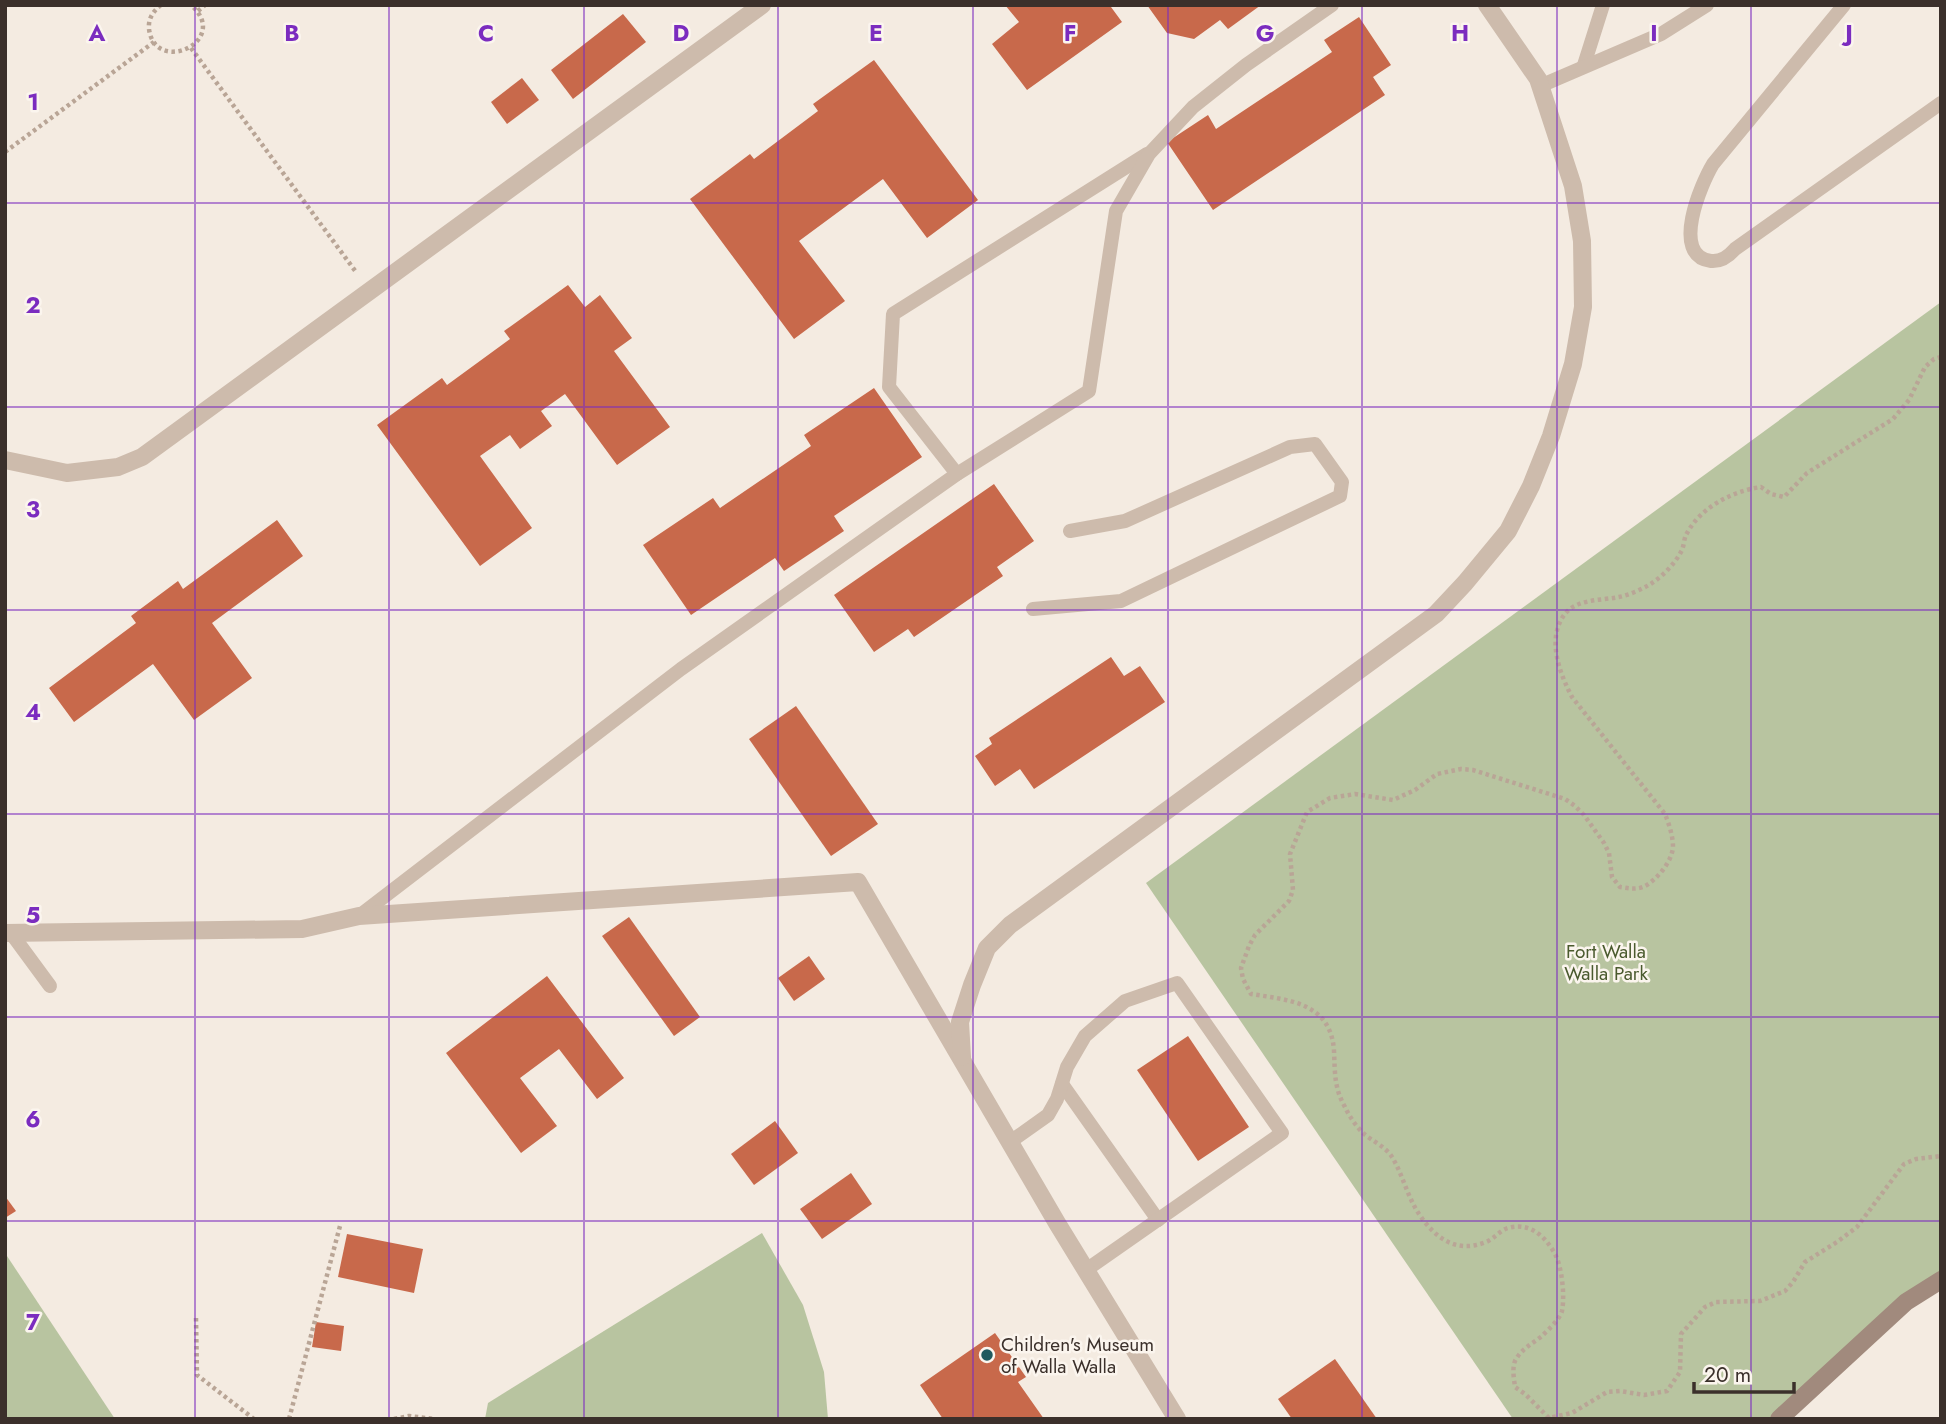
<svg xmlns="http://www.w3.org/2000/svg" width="1946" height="1424" viewBox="0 0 1946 1424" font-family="Jost,sans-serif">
<rect width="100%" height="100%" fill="#f4ebe1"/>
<!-- green -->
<g fill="#b8c4a0">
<path d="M1941 302V1280L1779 1419H1513L1146 883Z"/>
<path d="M762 1233 803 1305 824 1372 828 1419H485L488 1403Z"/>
<path d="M5 1253 115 1419H5Z"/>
</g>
<!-- building -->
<g fill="#c8694b">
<path d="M1005 5H1113L1111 7 1122 22 1027 90 992 44 1019 22Z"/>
<path d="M1147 5H1261L1228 29 1220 20 1194 39 1167 33Z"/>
<path d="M623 14 646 42 573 99 551 70Z"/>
<path d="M1359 17 1391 65 1373 77 1385 95 1213 210 1167 142 1208 115 1216 129 1332 52 1324 40Z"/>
<path d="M874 60 978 200 927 238 883 179 799 241 845 301 794 339 690 199 750 154 754 159 818 111 813 104Z"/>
<path d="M522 78 539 100 507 124 491 102Z"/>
<path d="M568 285 585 307 600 295 632 338 614 351 670 427 617 465 565 394 541 411 552 426 520 449 510 435 480 456 532 528 480 566 377 425 442 378 447 385 510 339 504 331Z"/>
<path d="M874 388 922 457 834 516 844 531 784 571 775 558 691 615 643 545 713 498 720 508 811 446 804 435Z"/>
<path d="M994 484 1034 541 997 567 1003 576 914 637 908 629 874 652 834 595Z"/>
<path d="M277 520 303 556 212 623 252 678 194 720 153 664 74 722 49 688 136 623 131 616 178 581 183 589Z"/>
<path d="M1111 657 1124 676 1140 666 1165 702 1034 789 1020 769 995 786 975 756 992 744 989 738Z"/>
<path d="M796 706 878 824 831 856 749 739Z"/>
<path d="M629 917 700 1017 674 1036 602 936Z"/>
<path d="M809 956 825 979 794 1001 778 978Z"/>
<path d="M547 976 624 1078 597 1099 559 1049 520 1078 557 1126 521 1153 446 1053Z"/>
<path d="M1188 1036 1249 1127 1198 1161 1137 1070Z"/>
<path d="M775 1121 798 1153 754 1185 731 1154Z"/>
<path d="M851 1173 872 1204 822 1239 800 1209Z"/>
<path d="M5 1196 16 1211 5 1218Z"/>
<path d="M347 1234 423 1249 414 1293 338 1277Z"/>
<path d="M316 1322 344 1326 341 1351 312 1347Z"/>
<path d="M995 1333 1026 1377 1018 1382 1044 1419H943L920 1385Z"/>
<path d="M1335 1359 1377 1419H1292L1278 1399Z"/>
</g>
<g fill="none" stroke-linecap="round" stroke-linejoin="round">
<!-- path -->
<g stroke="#b9a596" stroke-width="4.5" stroke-dasharray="3.5 3.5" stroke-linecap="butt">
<path d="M161 5C153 11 148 19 149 29 155 76 232 41 191 5"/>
<path d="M198 11 205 5"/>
<path d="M191 48 356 272"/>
<path d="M5 152 154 42"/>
<path d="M1941 357 1934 359 1925 367 1909 400 1893 419 1807 473 1784 497 1771 494 1761 487C1733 491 1700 507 1686 535 1684 539 1684 545 1682 550 1675 564 1662 577 1649 585 1640 590 1629 595 1619 597 1599 601 1572 598 1561 620 1548 644 1561 676 1572 697L1665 814C1669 824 1673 836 1673 847 1672 862 1656 881 1643 887 1635 890 1628 888 1620 887L1612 877 1609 853 1604 843 1584 815 1575 806 1565 799 1473 770 1461 769 1437 774 1415 790 1393 800 1355 794 1330 798 1307 812 1290 854 1293 890 1289 901 1255 935 1249 946 1241 968 1243 979 1251 994C1288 1000 1331 1002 1334 1051 1335 1072 1334 1088 1345 1107 1349 1116 1356 1126 1363 1133 1372 1141 1386 1147 1392 1157 1403 1175 1407 1196 1419 1214 1435 1238 1456 1254 1486 1242 1494 1239 1500 1230 1508 1228 1530 1222 1545 1236 1555 1254 1562 1267 1565 1296 1562 1311 1560 1319 1548 1330 1542 1336 1532 1344 1521 1349 1515 1361 1512 1369 1514 1379 1515 1387L1525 1394 1549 1418 1572 1413 1607 1392 1620 1391 1644 1395 1667 1391 1680 1372 1681 1334 1705 1307 1716 1302 1760 1301 1785 1291 1793 1282 1805 1262 1837 1242 1857 1227 1904 1164 1916 1159 1941 1156"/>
<path d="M196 1318 197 1375 254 1419"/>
<path d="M289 1419 340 1226"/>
<path d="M394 1419 409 1416 434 1419"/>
</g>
<!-- lane -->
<g stroke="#cdbbac" stroke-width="14">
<path d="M1844 5 1713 164C1701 184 1670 256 1711 261 1721 262 1728 257 1735 249L1941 103"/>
<path d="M1584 65 1603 5"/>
<path d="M1540 86 1661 34 1707 5"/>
<path d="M957 474 889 387 893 314 1147 154"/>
<path d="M1033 609 1121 601 1340 496 1342 482 1315 444 1290 447 1125 521 1070 531"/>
<path d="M359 916 681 669 957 474 1089 391 1116 211 1149 154 1193 107 1246 65 1332 5"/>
<path d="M11 933 50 986"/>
<path d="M1062 1084 1158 1220"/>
<path d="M1010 1142 1048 1115 1057 1099 1067 1067 1085 1036 1125 1001 1177 983 1282 1133 1086 1270"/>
</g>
<!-- street -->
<g stroke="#cdbbac" stroke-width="18">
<path d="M5 460 67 473 118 467 142 457 762 5"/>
<path d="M5 933 302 929 359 916 858 882 1057 1223 1177 1419"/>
<path d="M962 1057 960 1022 972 985 987 948 1010 925 1436 614 1465 583 1508 531 1531 486 1551 436 1573 364 1583 307 1582 241 1573 186 1538 79 1487 5"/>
</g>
<!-- secondary -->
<path stroke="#a18a7d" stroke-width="18" d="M1779 1419 1906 1302 1941 1280"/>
</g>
<!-- grid -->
<path fill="none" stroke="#7b2cbf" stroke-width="2" stroke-opacity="0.55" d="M195 5V1419M389 5V1419M584 5V1419M778 5V1419M973 5V1419M1168 5V1419M1362 5V1419M1557 5V1419M1751 5V1419M5 203H1941M5 407H1941M5 610H1941M5 814H1941M5 1017H1941M5 1221H1941"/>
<!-- markers -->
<circle fill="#1f5a5e" stroke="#fbf5ee" stroke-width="2.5" cx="987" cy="1355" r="7"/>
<g text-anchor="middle" stroke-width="5" stroke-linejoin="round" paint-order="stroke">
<!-- park labels -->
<g font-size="19" fill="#4a5a2e" stroke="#fbf5ee">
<text x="1606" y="958">Fort Walla<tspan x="1606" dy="22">Walla Park</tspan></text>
</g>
<!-- poi labels -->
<g font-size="19" fill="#3b302b" stroke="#fbf5ee" text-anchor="start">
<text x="1001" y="1351">Children's Museum<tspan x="1001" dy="22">of Walla Walla</tspan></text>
</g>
</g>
<g font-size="23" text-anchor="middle" font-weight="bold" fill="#7b2cbf" stroke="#fbf5ee" stroke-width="5" stroke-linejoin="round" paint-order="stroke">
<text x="97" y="41">A</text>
<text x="292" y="41">B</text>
<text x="486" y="41">C</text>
<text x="681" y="41">D</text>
<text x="876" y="41">E</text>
<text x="1070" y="41">F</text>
<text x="1265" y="41">G</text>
<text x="1460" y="41">H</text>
<text x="1654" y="41">I</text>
<text x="1849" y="41">J</text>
<text x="33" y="110">1</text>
<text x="33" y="313">2</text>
<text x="33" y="517">3</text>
<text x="33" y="720">4</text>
<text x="33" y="923">5</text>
<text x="33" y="1127">6</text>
<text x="33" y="1330">7</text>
</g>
<!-- border -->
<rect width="1946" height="1424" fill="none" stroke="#3b302b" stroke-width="14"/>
<!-- scale -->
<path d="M1694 1382v10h100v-10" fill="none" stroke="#3b302b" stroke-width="3.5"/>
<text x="1704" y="1382" font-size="21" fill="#3b302b" stroke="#fbf5ee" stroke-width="5" paint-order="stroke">20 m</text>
</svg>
